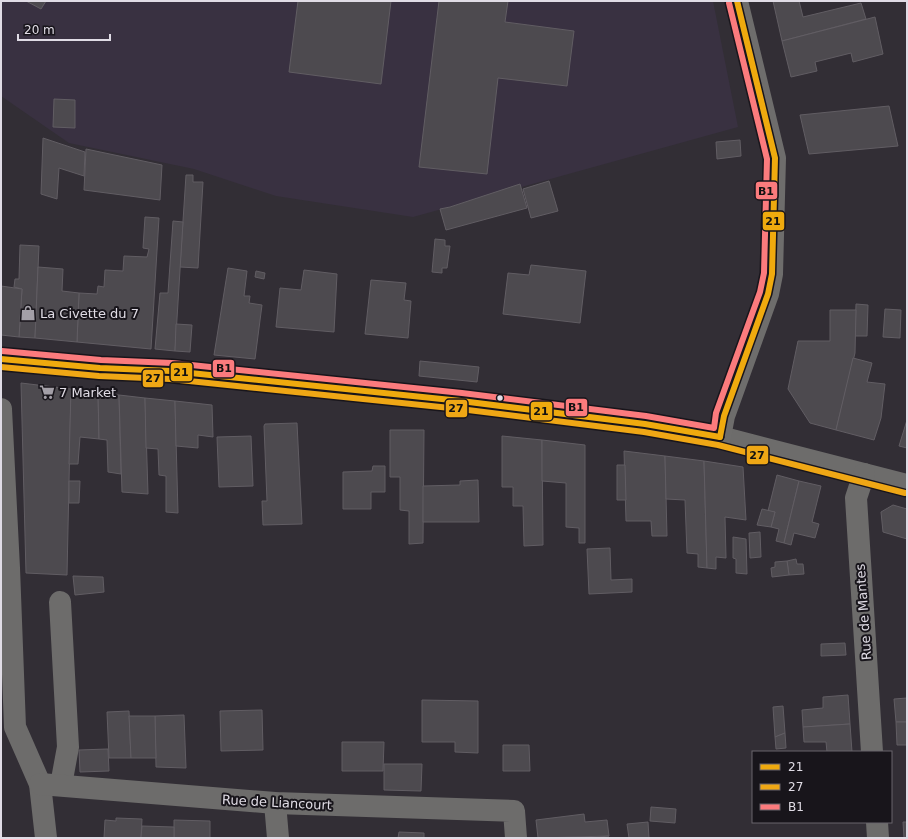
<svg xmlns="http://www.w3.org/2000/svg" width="908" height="839" viewBox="0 0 908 839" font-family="'DejaVu Sans',sans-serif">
<rect width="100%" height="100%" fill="#322e35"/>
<!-- built -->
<path fill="#393141" d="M1 1H713L738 127 413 217 276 196 194 169 69 143 1 96Z"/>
<!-- building -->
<g fill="#4d4a4f" stroke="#615d63">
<path d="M26 1H46L41 9Z"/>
<path d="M298 1H391L381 84 289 72Z"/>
<path d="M439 1H508L505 22 574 31 567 86 498 78 487 174 419 167Z"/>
<path d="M773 1H799L803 17 861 3 866 19 782 41Z"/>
<path d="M875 17 883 54 853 62 851 53 815 62 817 71 791 77 782 41Z"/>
<path d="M54 99 75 100V128L53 127Z"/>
<path d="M889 106 898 146 809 154 800 115Z"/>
<path d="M43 138 85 152 84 176 59 168 57 199 41 194Z"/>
<path d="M740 140 741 156 717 159 716 142Z"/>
<path d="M86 149 162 165 160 200 84 190Z"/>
<path d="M186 175H193V182H203L198 268 180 267Z"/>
<path d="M549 181 558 211 531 218 523 189Z"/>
<path d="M520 184 527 208 446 230 440 209 450 207Z"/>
<path d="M145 217 159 218 151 349 77 342 79 293 97 294 98 286 104 287 105 270 123 271 124 256 147 257 149 249 143 248Z"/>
<path d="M173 221 183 222 175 351 155 349 160 293H168Z"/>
<path d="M435 239 445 240V246H450L447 268H442V273L432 272Z"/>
<path d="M20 245 39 246 35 338 19 337 22 289 14 287 15 279H19Z"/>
<path d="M531 265 586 271 580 323 503 314 508 273 529 275Z"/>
<path d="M38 267 63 269 62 291 79 293 77 342 35 338Z"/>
<path d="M228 268 247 271 244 296H250L249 303 262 305 255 359 214 355Z"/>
<path d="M304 270 337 274 334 332 276 327 280 288 301 290Z"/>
<path d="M256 271 265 273 264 279 255 277Z"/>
<path d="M371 280 406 283 404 300 411 301 408 338 365 334Z"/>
<path d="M1 286 22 289 19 337 1 335Z"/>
<path d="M856 304 868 305 867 336H855Z"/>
<path d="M885 309 901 310 900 338 883 337Z"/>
<path d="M830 310H856L855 353 836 430 810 423 788 389 798 341H830Z"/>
<path d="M176 324 192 325 190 352 175 351Z"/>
<path d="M853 358 872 363 867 382 885 384 881 418 874 440 836 430Z"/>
<path d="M420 361 479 367 477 382 419 376Z"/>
<path d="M21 383 71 389 67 575 26 573Z"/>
<path d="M71 389 98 392 99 439 80 437 78 464H69Z"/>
<path d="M98 392 119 395 121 474 108 472 107 440 99 439Z"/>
<path d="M119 395 145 398 148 494 122 492Z"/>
<path d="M145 398 175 401 178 513 166 512V476L159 475 158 449 146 448Z"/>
<path d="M175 401 212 405 213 437 198 435V448L176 446Z"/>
<path d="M907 420V448L899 446Z"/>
<path d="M297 423 302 524 263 525 262 501H267L264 426 265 424Z"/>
<path d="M390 430H424L423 543 409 544V511L400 510V477H390Z"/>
<path d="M251 436 253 486 219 487 217 437Z"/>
<path d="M502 436 542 440 543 545 524 546 523 506H513V487H502Z"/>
<path d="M542 440 585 445V543H579V528L566 527V483L542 481Z"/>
<path d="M624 451 665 456 667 536H652L651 521H626Z"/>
<path d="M665 456 704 461 707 568 698 567V554L687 553 685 500 666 499Z"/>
<path d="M704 461 743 467 746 520 725 517 726 558 716 557V569L707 568Z"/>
<path d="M617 465H625L626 500H617Z"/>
<path d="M373 466H385V492H371V509H343V472L372 471Z"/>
<path d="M777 475 799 481 784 543 776 541 779 529 771 527 775 512 768 511Z"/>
<path d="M478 480 479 522H423V486L460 485V481Z"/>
<path d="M69 481H80L79 503H69Z"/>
<path d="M799 481 821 486 812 522 819 524 815 538 794 533 791 545 784 543Z"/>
<path d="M893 505 907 509V539L883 532 881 512Z"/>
<path d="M762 509 775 512 771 527 757 525Z"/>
<path d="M760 532 761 557 750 558 749 533Z"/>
<path d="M733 537 746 539 747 574 736 573V559L733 558Z"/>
<path d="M610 548 611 580 632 579V592L589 594 587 549Z"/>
<path d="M796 559 797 564H803L804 574 789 575 787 561Z"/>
<path d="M787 561 789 575 772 577 771 568 775 567V562Z"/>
<path d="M73 576 103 577 104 592 75 595Z"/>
<path d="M845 643 846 655 821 656V644Z"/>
<path d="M848 695 850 724 803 727 802 710 823 708V697Z"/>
<path d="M907 698V722H896L894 699Z"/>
<path d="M422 700 478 701V753L455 752V742H422Z"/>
<path d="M783 706 785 733 775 737 773 707Z"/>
<path d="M262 710 263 750 221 751 220 711Z"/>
<path d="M129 711 131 758H109L107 712Z"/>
<path d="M184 715 186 768 156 767 155 716Z"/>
<path d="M129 716H155L156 758H131Z"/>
<path d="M896 722H907V745H897Z"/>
<path d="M850 724 852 752H827L826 742H804L803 727Z"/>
<path d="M785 733 786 748 776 749 775 737Z"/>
<path d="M342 742H384L383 771H342Z"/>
<path d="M503 745H529L530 771H503Z"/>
<path d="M107 749H108L109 771 80 772 79 750Z"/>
<path d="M384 764H422L421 791 384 790Z"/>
<path d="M651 807 676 809 675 823 650 821Z"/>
<path d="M584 814 585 822 607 820 609 836 538 838 536 820Z"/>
<path d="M116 818 142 819 141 838H104L105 820 116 821Z"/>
<path d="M174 820 210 821V838H174Z"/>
<path d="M648 822 649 838H629L627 824Z"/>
<path d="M903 822H907V838H904Z"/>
<path d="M142 826 174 827V838H141Z"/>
<path d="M399 832 424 833V838H398Z"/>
<path d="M608 836 609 838H591Z"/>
</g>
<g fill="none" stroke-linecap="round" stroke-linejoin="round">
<!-- minor -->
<g stroke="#6d6c6b" stroke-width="22">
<path d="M1 409 9 568 15 727 40 784 46 838"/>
<path d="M720 437 907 485"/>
<path d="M864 474 856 498 872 752"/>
<path d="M60 602 68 747 61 785"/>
<path d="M40 784 275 803 514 811 516 838"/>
<path d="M275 803 278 838"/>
<path d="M877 822 878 838"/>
</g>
<!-- major -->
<path stroke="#6e6d6c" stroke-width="22" d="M1 359 100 368 171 371 461 401 645 424 720 437 724 416 768 294 772 274 775 158 737 1"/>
<!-- bus-1 casing -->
<g stroke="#18151b" stroke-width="9">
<g id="bus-1">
<path d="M1 359 100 368 171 371 461 401 645 424 720 437"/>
<path d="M720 437 724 416 768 294 772 274 775 158 737 1"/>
</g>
</g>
<!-- bus-2 casing -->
<g stroke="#18151b" stroke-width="9">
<path id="bus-2" d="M1 367 99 376 170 379 460 409 644 432 718 445 905 493"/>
</g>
<!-- bus-3 casing -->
<g stroke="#18151b" stroke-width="9">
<path id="bus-3" d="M2 351 101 360 172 363 462 393 646 416 714 428 716 413 760 292 764 273 767 159 729 3"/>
</g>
<!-- bus-1 -->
<use href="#bus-1" stroke="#efaa0e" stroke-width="6"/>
<!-- bus-2 -->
<use href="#bus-2" stroke="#efa715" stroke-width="6"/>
<!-- bus-3 -->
<use href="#bus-3" stroke="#fb7b7d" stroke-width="6"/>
</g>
<!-- icons -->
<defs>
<g id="shop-bare" transform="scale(1.2)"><path d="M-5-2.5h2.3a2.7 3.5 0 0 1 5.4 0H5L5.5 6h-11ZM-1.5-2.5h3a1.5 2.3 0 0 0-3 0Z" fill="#a39fa7" stroke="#18151b" stroke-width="2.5" paint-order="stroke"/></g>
<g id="supermarket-bare" transform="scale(1.2)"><path d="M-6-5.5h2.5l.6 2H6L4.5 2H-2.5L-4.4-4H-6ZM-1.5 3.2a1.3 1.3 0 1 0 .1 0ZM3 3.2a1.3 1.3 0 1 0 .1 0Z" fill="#a39fa7" stroke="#18151b" stroke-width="2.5" paint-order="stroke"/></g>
</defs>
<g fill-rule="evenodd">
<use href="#shop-bare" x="28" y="313"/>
<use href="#supermarket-bare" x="47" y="392"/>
</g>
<!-- markers -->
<circle fill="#e0dce5" stroke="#18151b" stroke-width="1.5" cx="500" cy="398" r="3.5"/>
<g text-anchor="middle" stroke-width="4" stroke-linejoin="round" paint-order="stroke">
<!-- poi labels -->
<g font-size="13" fill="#e0dce5" stroke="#18151b" text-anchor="start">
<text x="40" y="318">La Civette du 7</text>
<text x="59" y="397">7 Market</text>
</g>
<!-- street labels -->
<g font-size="13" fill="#e0dce5" stroke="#18151b">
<text transform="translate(863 612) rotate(-94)" y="5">Rue de Mantes</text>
<text transform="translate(277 802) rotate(3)" y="5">Rue de Liancourt</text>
</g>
</g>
<g stroke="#18151b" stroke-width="1.5">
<rect x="755" y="181" width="23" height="19" rx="4" fill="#fb7b7d"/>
<rect x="762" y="211" width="23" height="20" rx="4" fill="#efaa0e"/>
<rect x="212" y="359" width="23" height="19" rx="4" fill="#fb7b7d"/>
<rect x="170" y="362" width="23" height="20" rx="4" fill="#efaa0e"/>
<rect x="142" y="369" width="22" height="19" rx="4" fill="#efa715"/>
<rect x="565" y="398" width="23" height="19" rx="4" fill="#fb7b7d"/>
<rect x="445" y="399" width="23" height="19" rx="4" fill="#efa715"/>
<rect x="530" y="401" width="23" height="20" rx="4" fill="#efaa0e"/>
<rect x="746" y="445" width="23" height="20" rx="4" fill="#efa715"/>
</g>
<g font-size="11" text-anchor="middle" font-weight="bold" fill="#111">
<text x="766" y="195">B1</text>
<text x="773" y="225">21</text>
<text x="224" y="372">B1</text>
<text x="181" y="376">21</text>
<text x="153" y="382">27</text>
<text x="576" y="411">B1</text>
<text x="456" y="412">27</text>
<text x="541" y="415">21</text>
<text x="757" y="459">27</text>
</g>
<!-- border -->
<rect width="908" height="839" fill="none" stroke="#e0dce5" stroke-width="4"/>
<!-- legend -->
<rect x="752" y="751" width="140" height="72" fill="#18151b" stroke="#68656c"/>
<rect x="760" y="764" width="20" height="6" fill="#efaa0e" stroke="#68656c"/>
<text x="788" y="771" font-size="12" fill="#e0dce5">21</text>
<rect x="760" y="784" width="20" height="6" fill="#efa715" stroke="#68656c"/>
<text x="788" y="791" font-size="12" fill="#e0dce5">27</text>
<rect x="760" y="804" width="20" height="6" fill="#fb7b7d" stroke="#68656c"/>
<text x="788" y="811" font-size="12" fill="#e0dce5">B1</text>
<!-- scale -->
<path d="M18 34v6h92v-6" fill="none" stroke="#e0dce5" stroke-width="2"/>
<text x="24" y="34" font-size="12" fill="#e0dce5" stroke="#18151b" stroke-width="3" paint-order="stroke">20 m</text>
</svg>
